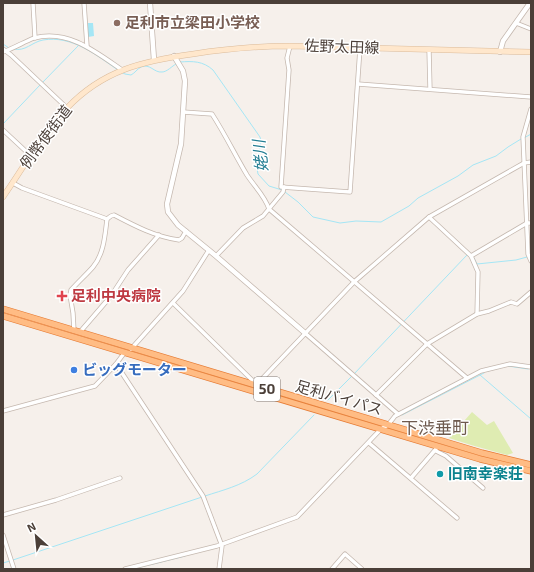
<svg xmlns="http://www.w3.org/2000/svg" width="534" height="572" viewBox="0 0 534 572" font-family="'Exo 2','Noto Sans JP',sans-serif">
<rect width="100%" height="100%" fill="#f6f0eb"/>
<!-- green -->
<path fill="#dfecb2" d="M472 412 487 425 494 421 513 453 507 455 471 445 449 438Z"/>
<!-- water -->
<path fill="#a5e6f5" d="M87 23H93L94 36 88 37Z"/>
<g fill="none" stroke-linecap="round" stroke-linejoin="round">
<!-- stream -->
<g stroke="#a5e6f5" stroke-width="1">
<path d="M3 44 9 48"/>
<path d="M14 49C25 52 32 42 43 40 72 35 96 55 118 70"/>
<path d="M180 62C193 61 203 61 213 70L260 137 261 141 257 168 258 174 269 186 282 190"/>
<path d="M123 73 125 74 131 75C135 73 137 69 141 67 150 63 154 73 162 72 167 72 172 66 176 64"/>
<path d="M42 83 79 45"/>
<path d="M3 124 40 85"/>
<path d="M524 138 531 134"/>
<path d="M285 192 298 202 313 217 340 223 356 221 381 222 409 206 418 198 458 176 473 165 496 156 508 147 521 139"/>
<path d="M474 258 477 264 516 260 527 257"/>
<path d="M508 366 528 369"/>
<path d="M488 371 503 367"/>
<path d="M354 374 467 255"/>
<path d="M480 375 531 419"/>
<path d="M328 400 351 377"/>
<path d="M402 415 484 373"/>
<path d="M205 496C223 490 241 486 257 474L314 415"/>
<path d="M13 560 202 497"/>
<path d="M3 563 10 561"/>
<path d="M133 569 185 556"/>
</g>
<!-- minor casing -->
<g stroke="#c5b8af" stroke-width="5">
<g id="minor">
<path d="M33 3 35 38"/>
<path d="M84 3 87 46"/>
<path d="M516 23 531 29"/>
<path d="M290 46 287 58 289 70 281 187 350 192 360 48"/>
<path d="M3 49 11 55 67 108"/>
<path d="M429 50 430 89"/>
<path d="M3 52C14 48 24 42 34 38 68 29 96 52 122 70"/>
<path d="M358 84 531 97"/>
<path d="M531 109 523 137 528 254 531 261"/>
<path d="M183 112 212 114C225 134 235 155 247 175 254 186 265 196 269 209L467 378"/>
<path d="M3 130 31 156"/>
<path d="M13 183 22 188 107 219 111 216 114 215C135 226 156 237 179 240L182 238 186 231"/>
<path d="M429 217 471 256 478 272 477 314"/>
<path d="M216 256 243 228 263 216 283 192 284 187"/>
<path d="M471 256 527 223H531"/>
<path d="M173 303 253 381"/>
<path d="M74 331 73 313 70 295 71 290C78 282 86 275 93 267 104 254 105 235 107 219"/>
<path d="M80 332 111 296 128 270 159 235"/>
<path d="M305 333 398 414"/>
<path d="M131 349 183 291 209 250"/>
<path d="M116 364 203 496 222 546 219 569"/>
<path d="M252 384 255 380 260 381 354 282 429 217 524 163 531 162"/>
<path d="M376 395 427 344 477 314 489 311 511 302 517 304 531 292"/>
<path d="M3 411 95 386 116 364 125 352"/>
<path d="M369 443 457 518"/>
<path d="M436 451 446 456 483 488"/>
<path d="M411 478 436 449"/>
<path d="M3 515 56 500 120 478"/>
<path d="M3 535 14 569"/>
<path d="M125 569 217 546 297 517 381 429 388 425 395 416 481 371 510 364 531 367"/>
<path d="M332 569 345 554 362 569"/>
</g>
</g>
<!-- tertiary casing -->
<g stroke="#c5b8af" stroke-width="6">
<g id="tertiary">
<path d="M150 3 154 60"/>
<path d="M500 52 503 41 530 3"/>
<path d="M174 56 183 71 185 81 181 144 167 204 168 212 178 225 216 256 305 333"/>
</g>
</g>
<!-- secondary casing -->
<g stroke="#dbbb9b" stroke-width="6">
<path id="secondary" d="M3 197C24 167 42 134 67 108 103 70 143 61 193 54 225 49 257 46 290 46L531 52"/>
</g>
<!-- trunk casing -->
<g stroke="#e67c35" stroke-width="7">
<g id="trunk">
<path d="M3 309 482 453 531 465"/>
<path d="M3 316 480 459 531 471"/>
</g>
</g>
<!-- minor -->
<use href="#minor" stroke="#fff" stroke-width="3.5"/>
<!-- tertiary -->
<use href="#tertiary" stroke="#fff" stroke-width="4.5"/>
<!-- secondary -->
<use href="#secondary" stroke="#ffe7cc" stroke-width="5"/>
<!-- trunk -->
<use href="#trunk" stroke="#ffbc84" stroke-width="5.5"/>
</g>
<!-- markers -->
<circle fill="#8d6e63" stroke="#fff" stroke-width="1.5" cx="117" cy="23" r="4"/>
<path fill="#e0444e" stroke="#fff" stroke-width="1.5" d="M60 290h4v4h4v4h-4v4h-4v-4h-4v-4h4z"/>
<circle fill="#3f7fe0" stroke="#fff" stroke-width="1.5" cx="74" cy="370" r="4"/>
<circle fill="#0f9aa8" stroke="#fff" stroke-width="1.5" cx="440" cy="474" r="4"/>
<g text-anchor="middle" stroke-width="3" stroke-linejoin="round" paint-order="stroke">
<!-- shield labels -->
<rect fill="#fff" stroke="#817974" stroke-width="1" x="254" y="377" width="26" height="24" rx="3"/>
<g font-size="14" font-weight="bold" fill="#4b3f38">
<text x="267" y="394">50</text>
</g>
<!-- education labels -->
<g font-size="15" font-weight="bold" fill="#785e54" stroke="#fff" text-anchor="start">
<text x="125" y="28">足利市立梁田小学校</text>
</g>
<!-- street labels -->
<g font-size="15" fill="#4b3f38" stroke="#fff">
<text transform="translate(342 47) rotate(2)" y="5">佐野太田線</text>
<text transform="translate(46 137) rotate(-53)" y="5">例幣使街道</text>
<text transform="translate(339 398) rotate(16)" y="5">足利バイパス</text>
</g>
<!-- health labels -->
<g font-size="15" font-weight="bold" fill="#be3a42" stroke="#fff" text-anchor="start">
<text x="71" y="301">足利中央病院</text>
</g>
<!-- shop labels -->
<g font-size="15" font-weight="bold" fill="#366cbe" stroke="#fff" text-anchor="start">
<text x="82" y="375">ビッグモーター</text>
</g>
<!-- culture labels -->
<g font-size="15" font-weight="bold" fill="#0d838f" stroke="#fff" text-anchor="start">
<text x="448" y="479">旧南幸楽荘</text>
</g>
<!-- water labels -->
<g font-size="16" font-style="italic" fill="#247e93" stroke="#fff">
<text transform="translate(260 156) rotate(-96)" y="6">姥川</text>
</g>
<!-- quarter labels -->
<g font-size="17" fill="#6e5a4e" stroke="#fff">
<text x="435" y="434">下渋垂町</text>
</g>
</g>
<!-- border -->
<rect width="534" height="572" fill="none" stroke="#4b3f38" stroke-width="8"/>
<!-- north arrow -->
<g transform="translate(36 536) rotate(333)" stroke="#ffffff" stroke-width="3" paint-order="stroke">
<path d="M0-3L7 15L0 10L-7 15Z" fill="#4b3f38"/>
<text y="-6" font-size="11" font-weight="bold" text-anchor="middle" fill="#4b3f38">N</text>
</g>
</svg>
